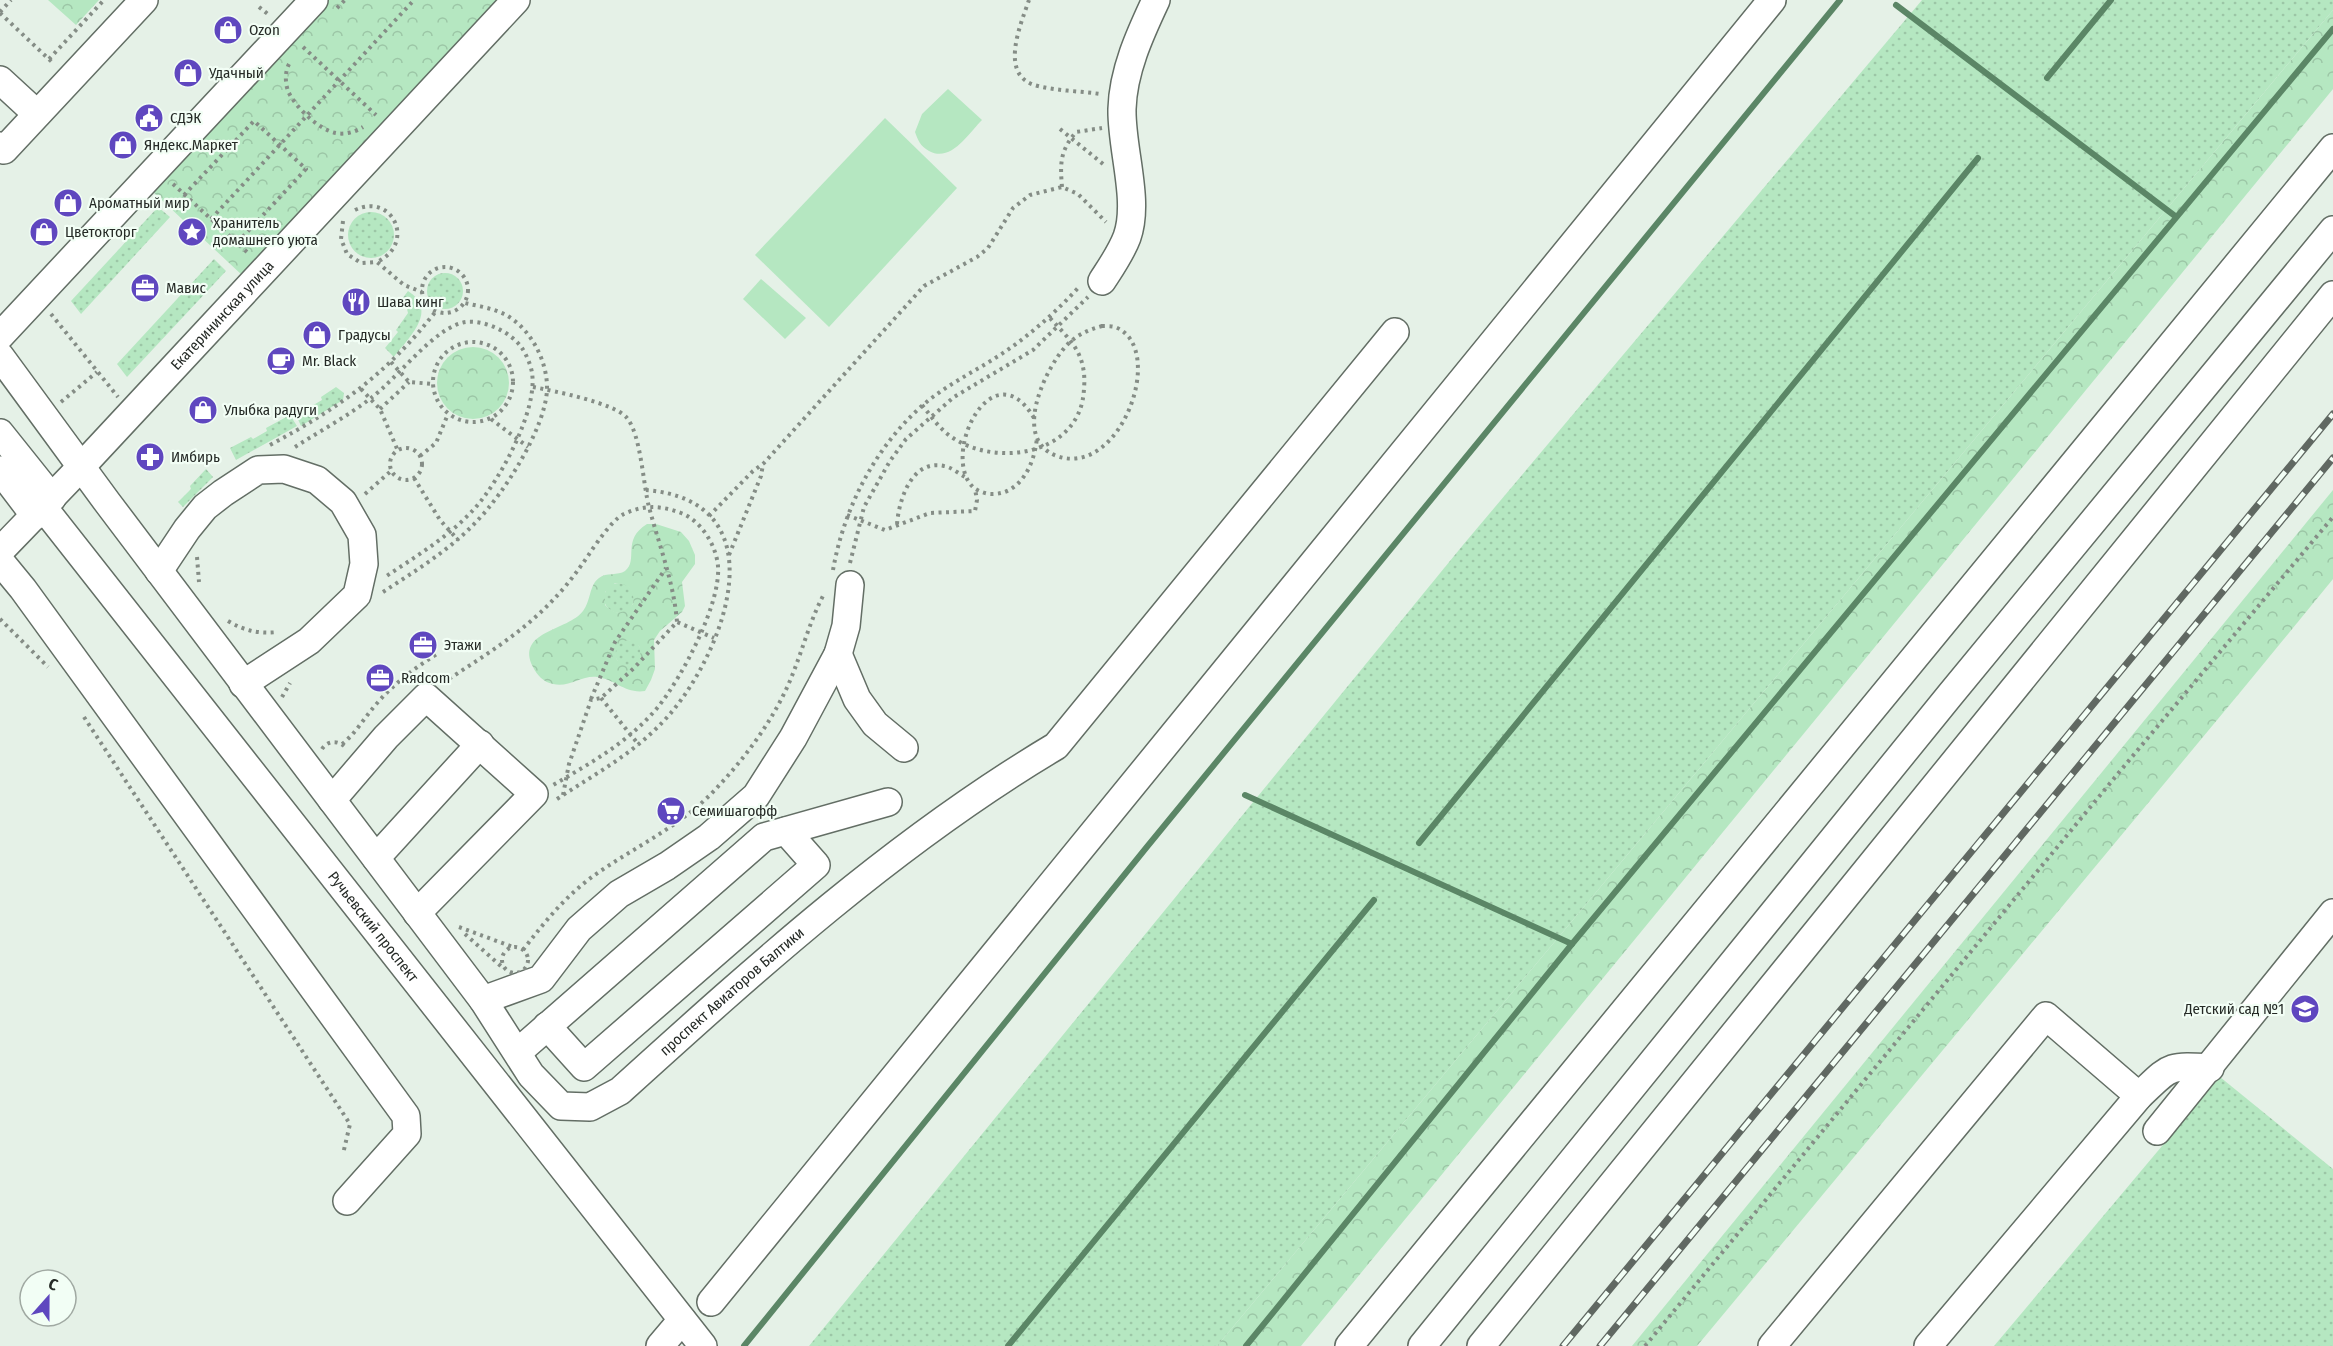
<svg xmlns="http://www.w3.org/2000/svg" width="2333" height="1346" viewBox="0 0 2333 1346" font-family="'Fira Sans Condensed',sans-serif">
<defs>
<pattern id="grass-dots" width="8" height="8" patternUnits="userSpaceOnUse" patternTransform="scale(1.5)"><rect width="8" height="8" fill="#b5e7c1"/><path d="M2 2h.1M6 6h.1" fill="none" stroke="#9cc6a6" stroke-width="1.8" stroke-linecap="round"/></pattern>
<pattern id="forest-crowns" width="20" height="18" patternUnits="userSpaceOnUse" patternTransform="scale(1.5)"><rect width="20" height="18" fill="#b5e7c1"/><path d="M2 6a3 3 0 1 1 6 0M12 15a3 3 0 1 1 6 0" fill="none" stroke="#9cc6a6"/></pattern>
</defs>
<rect width="100%" height="100%" fill="#e5f1e7"/>
<!-- grass -->
<g fill="url(#grass-dots)">
<path d="M1922 0H2333V10L1217 1346H809L1463 545Z"/>
<path d="M158 207 170 217 81 314 71 301Z"/>
<circle cx="371" cy="235" r="23"/>
<path d="M214 259 226 271 127 377 117 364Z"/>
<circle cx="445" cy="291" r="18"/>
<path d="M408 291C439 311 409 337 394 357L385 348 398 332 396 330 408 313 407 309 399 303Z"/>
<path d="M336 387 344 393 343 400 301 426 296 415 322 400 321 397Z"/>
<path d="M290 415 297 426 236 460 230 448 251 437 253 439 267 431 266 428Z"/>
<path d="M206 469 213 477 183 507 178 502 191 489 190 486Z"/>
<circle cx="619" cy="598" r="15"/>
<circle cx="628" cy="653" r="13"/>
<path d="M2220 1077 2333 1169V1346H1994Z"/>
</g>
<!-- forest -->
<g fill="url(#forest-crowns)" fill-rule="evenodd">
<path d="M48 0H99L76 25Z"/>
<path d="M328 0H500L243 276 152 191Z"/>
<path d="M2333 10V89L1301 1346H1217Z"/>
<circle cx="473" cy="383" r="36"/>
<path d="M2333 490V579L2247 684 1697 1346H1632Z"/>
<path d="M647 524H656L681 532 689 541 695 555V564L682 582 685 606 682 612 660 631 654 640 655 669 651 680 645 691C625 694 615 679 597 677 582 675 569 688 553 684 543 682 537 675 533 667 515 631 568 631 583 611 591 601 589 585 599 578 606 572 618 576 625 571 639 560 621 540 647 524ZM615 583C629 583 635 591 633 604 624 615 614 615 605 605V592ZM629 640 639 646C643 657 638 664 627 666L617 660C613 649 618 642 629 640Z"/>
</g>
<!-- pitch -->
<g fill="#b5e7c1">
<path d="M948 89 982 120C968 134 951 163 929 151 920 146 918 140 915 132L922 114Z"/>
<path d="M885 118 957 188 829 327 755 255Z"/>
<path d="M761 279 806 318 785 339 743 299Z"/>
</g>
<g fill="none" stroke-linecap="round" stroke-linejoin="round">
<!-- stream -->
<g stroke="#5b8666" stroke-width="6">
<path d="M1896 5 2175 216"/>
<path d="M2047 78 2111 0"/>
<path d="M1245 795 1572 944"/>
<path d="M1419 843 1978 158"/>
<path d="M744 1346 1146 848 1840 0"/>
<path d="M1008 1346 1374 900"/>
<path d="M1246 1346 1572 944 2333 29"/>
</g>
<!-- minor casing -->
<g stroke="#636e65" stroke-width="30">
<g id="minor">
<path d="M0 80 37 114"/>
<path d="M0 146 4 150 144 0"/>
<path d="M1102 281C1111 267 1121 253 1127 237 1140 201 1121 148 1122 109 1123 71 1140 34 1156 0"/>
<path d="M0 336 314 0"/>
<path id="s1" d="M0 356 107 502 483 1000 531 1075 561 1106 590 1107 620 1091C757 967 896 841 1056 746L1395 332"/>
<path d="M0 433 52 498"/>
<path d="M0 470 35 516"/>
<path id="s2" d="M43 507 703 1346"/>
<path id="s3" d="M0 551 81 467 516 0"/>
<path d="M0 561 23 589 406 1116 407 1134 347 1201"/>
<path d="M159 571 187 529 205 507 223 493 258 470 284 469 317 480 343 502 362 535 364 564 357 595 309 641 243 684"/>
<path d="M838 654 857 699 875 724 904 748"/>
<path d="M332 800 386 737 426 697 534 794 417 913"/>
<path d="M376 858 480 744"/>
<path d="M483 1000 541 979 579 929 619 894 667 866 709 837 756 796 793 738 838 654 846 626 850 585"/>
<path d="M547 1026 584 1067 816 865 786 831"/>
<path d="M518 1052 764 837 888 802"/>
<path d="M2157 1131 2333 913"/>
<path d="M711 1302 1772 0"/>
<path d="M660 1346 682 1320"/>
<path d="M1349 1346 2333 148"/>
<path d="M1422 1346 1950 695 2333 230"/>
<path d="M1481 1346 2333 295"/>
<path d="M1772 1346 2046 1016 2139 1096"/>
<path d="M1928 1346 2139 1096C2170 1067 2166 1065 2210 1068"/>
</g>
</g>
<!-- path -->
<g stroke="#858d86" stroke-width="4" stroke-dasharray="3 4.5" stroke-linecap="butt">
<path d="M1029 0C1020 26 998 77 1038 86 1058 91 1080 91 1100 94"/>
<path d="M259 7 269 15"/>
<path d="M337 8 345 0"/>
<path d="M0 12 11 0"/>
<path d="M0 13 54 64"/>
<path d="M303 47 376 115"/>
<path d="M49 59 104 0"/>
<path d="M289 64C285 72 285 82 288 91 295 107 319 130 336 133 345 135 355 132 363 127"/>
<path d="M1060 129 1103 164"/>
<path d="M173 184 249 254"/>
<path d="M1062 187C1060 163 1060 151 1076 132L1102 128"/>
<path d="M184 195 254 121 306 169 237 243"/>
<path d="M355 210C392 192 417 243 377 262"/>
<path d="M211 219 414 0"/>
<path d="M343 221 341 239 347 254 361 263 377 262 404 285 422 292"/>
<circle cx="445" cy="290" r="23"/>
<path d="M51 314 118 397"/>
<path d="M1102 326C1106 326 1112 326 1115 327 1168 347 1121 479 1057 456 1011 440 1045 369 1066 346 1076 335 1088 330 1102 326Z"/>
<circle cx="473" cy="382" r="40"/>
<path d="M391 362 409 382 433 384"/>
<path d="M533 387C554 391 615 403 627 418 641 435 643 484 649 507 659 545 674 583 677 622"/>
<path d="M361 389 380 409 398 451"/>
<path d="M61 402 97 372"/>
<path d="M922 405C931 416 938 427 950 436 996 469 1082 455 1084 388 1085 378 1084 367 1080 357 1074 342 1060 329 1049 317"/>
<path d="M380 409 409 382"/>
<path d="M1034 418C992 347 939 457 974 488 978 491 986 494 991 494 1021 495 1035 463 1037 437"/>
<path d="M491 419 528 447"/>
<path d="M270 445C339 408 387 374 436 311"/>
<path d="M295 447C320 431 348 416 371 398 397 379 435 326 466 322 485 320 511 332 522 348 526 354 531 365 532 373 538 410 500 480 475 508 450 536 415 557 385 577"/>
<circle cx="406" cy="464" r="16"/>
<path d="M420 456 436 443 448 414"/>
<path d="M414 478 440 520 458 540"/>
<path d="M365 494 391 471"/>
<path d="M847 515 885 530 930 513 975 511 977 500 975 489"/>
<path d="M709 516 753 471 764 463 924 286 977 257 988 248 1013 208 1030 195 1062 187 1078 194 1106 222"/>
<path d="M897 524C899 499 912 459 944 466 951 467 958 473 965 477"/>
<path d="M729 555 761 476 763 464"/>
<path d="M197 557 199 582"/>
<path d="M850 563 864 507 890 461 906 439 954 397 1033 350 1088 297"/>
<path d="M833 570C844 508 875 447 923 405 946 385 974 372 1000 355 1029 336 1055 313 1079 287"/>
<path d="M383 592C415 571 450 550 477 521 504 493 545 429 547 390 548 361 530 327 504 314 492 308 478 306 465 303"/>
<path d="M0 619 48 667"/>
<path d="M228 621C245 631 259 634 278 632"/>
<path d="M443 683C480 658 520 635 552 601 561 592 570 581 578 570 588 557 609 521 624 514 643 505 660 505 681 513 700 520 716 544 718 566 721 604 682 677 658 707 630 741 591 763 553 785"/>
<path d="M282 697 290 683"/>
<path d="M601 698 639 745"/>
<path d="M591 699 615 642 666 568"/>
<path d="M84 717 350 1124 343 1154"/>
<path d="M342 744C354 735 363 720 373 708 391 686 413 669 437 654"/>
<path d="M322 749C328 740 339 740 346 748"/>
<path d="M563 795 569 764 591 700 601 698 634 668 677 622 714 638"/>
<path d="M557 799C598 772 637 752 670 714 727 647 779 501 646 490"/>
<path d="M459 927 513 947"/>
<path d="M465 934 504 969"/>
<circle cx="515" cy="960" r="13"/>
<path d="M523 950C546 920 568 893 599 872 637 846 678 827 711 794 742 762 771 724 789 683 802 653 809 622 824 594"/>
<path d="M1645 1346 2121 770 2333 517"/>
</g>
<!-- minor -->
<use href="#minor" stroke="#fff" stroke-width="27"/>
<!-- rail casing -->
<g stroke="#606862" stroke-width="7">
<g id="rail">
<path d="M1563 1346 2333 414"/>
<path d="M1600 1346 2333 458"/>
</g>
</g>
<!-- rail -->
<use href="#rail" stroke="#f2fef5" stroke-width="4.5" stroke-dasharray="14" stroke-linecap="butt"/>
</g>
<!-- icons -->
<defs>
<g id="shop-disc" transform="scale(1.5)"><circle r="9.5" fill="#5f47bf" stroke="#f2fef5"/><path d="M-5-2.5h2.3a2.7 3.5 0 0 1 5.4 0H5L5.5 6h-11ZM-1.5-2.5h3a1.5 2.3 0 0 0-3 0Z" fill="#fff"/></g>
<g id="civic-disc" transform="scale(1.5)"><circle r="9.5" fill="#5f47bf" stroke="#f2fef5"/><path d="M-.6-6.5H3V-4.5H.6V-3L4-1V1h2V6H-6V1h2V-1L-.6-3ZM-1.2 2.5V6h2.4V2.5Z" fill="#fff"/></g>
<g id="sight-disc" transform="scale(1.5)"><circle r="9.5" fill="#5f47bf" stroke="#f2fef5"/><path d="M0-6L1.8-2.2L6-1.7L2.9 1.2L3.7 5.4L0 3.3L-3.7 5.4L-2.9 1.2L-6-1.7L-1.8-2.2Z" fill="#fff"/></g>
<g id="office-disc" transform="scale(1.5)"><circle r="9.5" fill="#5f47bf" stroke="#f2fef5"/><path d="M-6-3h4V-5.5h4V-3h4V5H-6ZM-1-4.5V-3h2v-1.5ZM-6 0V1H6V0Z" fill="#fff"/></g>
<g id="restaurant-disc" transform="scale(1.5)"><circle r="9.5" fill="#5f47bf" stroke="#f2fef5"/><path d="M-5-6h1v4h1v-4h1v4h1v-4h1v5L-1.5 .5V6h-2V.5L-5-1ZM5-6V6H3V1.5H1.5Q1.5-4 5-6Z" fill="#fff"/></g>
<g id="cafe-disc" transform="scale(1.5)"><circle r="9.5" fill="#5f47bf" stroke="#f2fef5"/><path d="M-5.5-4.5H6V0H3Q3 3.5 0 3.5H-2.5Q-5.5 3.5-5.5 0ZM3-3.2v2h1.7v-2ZM-6 4.5H4V6H-6Z" fill="#fff"/></g>
<g id="pharmacy-disc" transform="scale(1.5)"><circle r="9.5" fill="#5f47bf" stroke="#f2fef5"/><path d="M-2-6h4v4h4v4h-4v4h-4v-4h-4v-4h4Z" fill="#fff"/></g>
<g id="supermarket-disc" transform="scale(1.5)"><circle r="9.5" fill="#5f47bf" stroke="#f2fef5"/><path d="M-6-5.5h2.5l.6 2H6L4.5 2H-2.5L-4.4-4H-6ZM-1.5 3.2a1.3 1.3 0 1 0 .1 0ZM3 3.2a1.3 1.3 0 1 0 .1 0Z" fill="#fff"/></g>
<g id="school-disc" transform="scale(1.5)"><circle r="9.5" fill="#5f47bf" stroke="#f2fef5"/><path d="M0-5L7-2L0 1L-7-2ZM-4 1L0 2.5L4 1V4Q0 6-4 4Z" fill="#fff"/></g>
</defs>
<g fill-rule="evenodd">
<use href="#shop-disc" x="228" y="30"/>
<use href="#shop-disc" x="188" y="73"/>
<use href="#civic-disc" x="149" y="118"/>
<use href="#shop-disc" x="123" y="145"/>
<use href="#shop-disc" x="68" y="203"/>
<use href="#shop-disc" x="44" y="232"/>
<use href="#sight-disc" x="192" y="232"/>
<use href="#office-disc" x="145" y="288"/>
<use href="#restaurant-disc" x="356" y="302"/>
<use href="#shop-disc" x="317" y="335"/>
<use href="#cafe-disc" x="281" y="361"/>
<use href="#shop-disc" x="203" y="410"/>
<use href="#pharmacy-disc" x="150" y="457"/>
<use href="#office-disc" x="423" y="645"/>
<use href="#office-disc" x="380" y="678"/>
<use href="#supermarket-disc" x="671" y="811"/>
<use href="#school-disc" x="2305" y="1009"/>
</g>
<g text-anchor="middle" stroke-width="4.5" stroke-linejoin="round" paint-order="stroke">
<!-- poi labels -->
<g font-size="15" fill="#252a26" stroke="#f2fef5" text-anchor="start">
<text x="249" y="35">Ozon</text>
<text x="209" y="78">Удачный</text>
<text x="170" y="123">СДЭК</text>
<text x="144" y="150">Яндекс.Маркет</text>
<text x="89" y="208">Ароматный мир</text>
<text x="213" y="228">Хранитель<tspan x="213" dy="17">домашнего уюта</tspan></text>
<text x="65" y="237">Цветокторг</text>
<text x="166" y="293">Мавис</text>
<text x="377" y="307">Шава кинг</text>
<text x="338" y="340">Градусы</text>
<text x="302" y="366">Mr. Black</text>
<text x="224" y="415">Улыбка радуги</text>
<text x="171" y="462">Имбирь</text>
<text x="444" y="650">Этажи</text>
<text x="401" y="683">Rяdcom</text>
<text x="692" y="816">Семишагофф</text>
<text x="2284" y="1014" text-anchor="end">Детский сад №1</text>
</g>
<!-- street labels -->
<g font-size="15" fill="#252a26" stroke="#f2fef5">
<text dy="5" stroke="none"><textPath href="#s3" startOffset="324">Екатерининская улица</textPath></text>
<text dy="5" stroke="none"><textPath href="#s2" startOffset="534">Ручьевский проспект</textPath></text>
<text dy="5" stroke="none"><textPath href="#s1" startOffset="1150">проспект Авиаторов Балтики</textPath></text>
</g>
</g>
<!-- north arrow -->
<g transform="translate(48 1298) rotate(21)"><circle r="28" fill="#f2fef5" stroke="#a0a9a2" stroke-width="1.5"/>
<path d="M0-4.5L10 22L0 15L-10 22Z" fill="#5f47bf"/>
<text y="-9" font-size="16" font-weight="bold" text-anchor="middle" fill="#252a26">С</text>
</g>
</svg>
